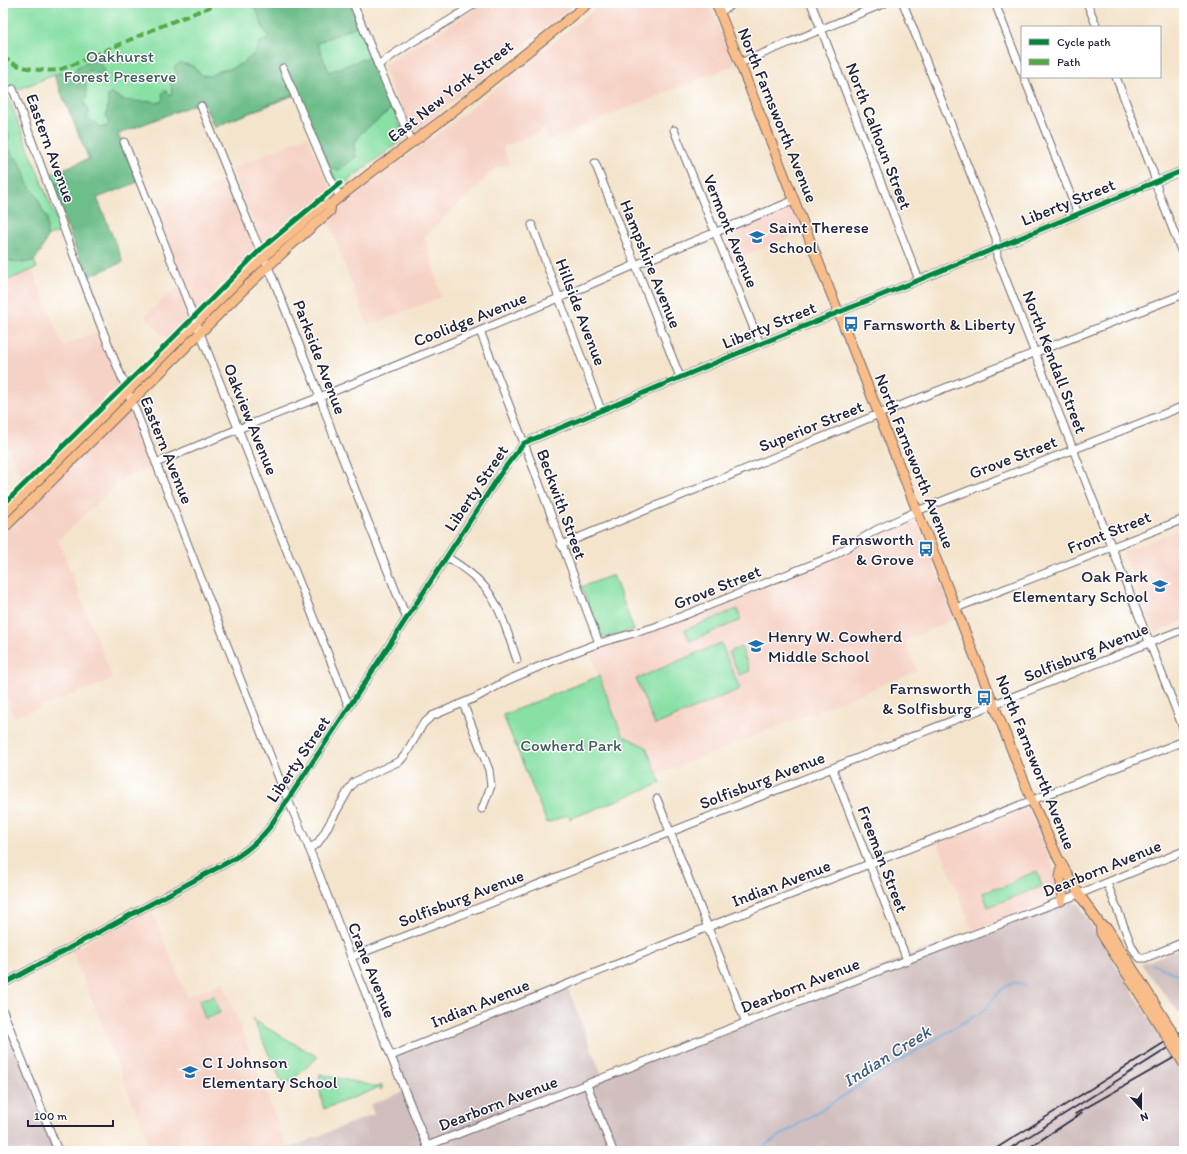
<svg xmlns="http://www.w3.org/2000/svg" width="1187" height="1154" viewBox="0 0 1187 1154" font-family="Itim,sans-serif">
<rect width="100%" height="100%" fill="#fff"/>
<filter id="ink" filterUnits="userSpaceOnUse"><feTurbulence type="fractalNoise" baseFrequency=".025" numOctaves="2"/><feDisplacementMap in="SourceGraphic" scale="8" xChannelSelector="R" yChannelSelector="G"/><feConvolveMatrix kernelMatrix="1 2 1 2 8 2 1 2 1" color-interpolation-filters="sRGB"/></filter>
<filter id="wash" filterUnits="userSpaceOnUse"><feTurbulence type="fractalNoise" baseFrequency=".012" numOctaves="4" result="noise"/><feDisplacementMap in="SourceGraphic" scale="16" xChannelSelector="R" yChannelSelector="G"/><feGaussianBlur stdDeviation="0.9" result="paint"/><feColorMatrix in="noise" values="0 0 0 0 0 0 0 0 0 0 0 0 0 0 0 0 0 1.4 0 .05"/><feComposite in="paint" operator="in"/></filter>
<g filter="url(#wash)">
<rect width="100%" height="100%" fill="#f4e4cc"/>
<!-- built -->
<g fill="#f6d1c5">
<path d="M482 3H576L412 134 385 71V65L467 14Z"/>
<path d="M602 3H709L735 65 548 140 544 130 503 147 509 164 496 168 425 236 441 297 368 326 327 218 369 185 464 114Z"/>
<path d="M308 136 330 189V193L329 196 272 244H264L262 242 231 169Z"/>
<path d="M228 180 256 249 257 257 254 262 206 308 202 310 198 309 195 307 155 212Z"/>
<path d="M788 207 793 208 802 232 730 261 722 241 725 233Z"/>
<path d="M32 270 63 346 101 330 120 385 121 391 119 396 25 488 3 433V282Z"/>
<path d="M178 286 190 316V321L189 325 171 344 145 316Z"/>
<path d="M130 406 154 466 123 479 58 540 113 679 14 717 3 690V533Z"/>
<path d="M905 523 914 524 919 528 955 619 905 641 917 671 657 775 646 747 622 735 589 651 658 630 840 557 874 535Z"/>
<path d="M1184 528V621L1155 632 1123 552Z"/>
<path d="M1025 808 1030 810 1060 887V895L1056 899 973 931 938 842Z"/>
<path d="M151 909 187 996 223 982 288 1149 282 1151H152L72 950Z"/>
</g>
<!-- industrial -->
<g fill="#d1bfbf">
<path d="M1066 901H1071L1078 904 1184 1074V1151H1042L1041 1146 1033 1151H282L374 1114 370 1105 407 1090 394 1053 566 983 602 1076 926 949 960 944Z"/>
<path d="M1184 947V1019L1141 964Z"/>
<path d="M3 1015 56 1151H3Z"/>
</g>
<!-- green -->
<g fill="#88e0a4" stroke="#558170">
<path d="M3 3H350L403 133V137L398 143 346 182 341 184 338 183 334 178 297 94 214 127 203 101 118 134 138 182 97 198 113 238 77 252 47 176 89 159 54 75 7 94 61 231 28 245 37 268 3 282Z"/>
<path d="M613 575 634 630 607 637 602 636 599 631 581 587Z"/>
<path d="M737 609 741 620 690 641 685 630Z"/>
<path d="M721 643 740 689 655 725 636 679Z"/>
<path d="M741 647 750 671 739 675 729 652Z"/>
<path d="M599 676 622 735 646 747 661 783 570 819 568 815 547 823 503 715Z"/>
<path d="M1037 871 1042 886 988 907 983 893 994 888H1001L1012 883 1015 880Z"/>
<path d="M214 996 220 1013 205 1019 199 1000Z"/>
<path d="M254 1018 255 1021 318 1057 284 1087 254 1022 251 1020Z"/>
<path d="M320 1074 378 1087 382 1085V1089H379L378 1088 324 1109C321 1097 318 1086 320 1074Z"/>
</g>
<!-- forest -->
<g fill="#6ebe8a" stroke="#487062">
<path d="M256 3C268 3 267 8 279 4L284 7 287 6 289 3H350L359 25 317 43 329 72 371 56 392 108 360 134 354 145 356 157 339 170 331 169 297 93 214 127 203 101 118 134 138 182 97 198 123 262 87 277 51 186 67 179 63 169 89 159 54 75C59 72 63 72 67 74 73 73 75 72 77 67L84 64 92 59C100 61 104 65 104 72L101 75 89 71 85 74 87 97 84 102 89 112 87 116C89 120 91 122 96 122L99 126 106 127 109 123 106 116 107 111 108 95 112 93 123 100 143 102 151 101 156 103 161 102 163 99 162 94 164 91H166L169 94H171L172 92 171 83 177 74 174 67 180 63 193 66 197 71 202 75 210 76 218 71 229 69 243 63 255 53 260 42 268 39V35L264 30 258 13 254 8Z"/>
<path d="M3 123 9 135 7 143 12 154 19 162 24 172 27 183 37 196 42 209 47 218V237L41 251 34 261 22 263 3 260Z"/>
</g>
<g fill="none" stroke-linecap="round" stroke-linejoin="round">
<!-- stream -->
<g stroke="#6bb3e2" stroke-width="1.5">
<path d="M1152 964 1184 977"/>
<path d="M756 1151C825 1107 894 1064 964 1022 971 1018 979 1014 985 1009 995 998 1009 972 1026 987"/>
</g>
</g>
</g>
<g filter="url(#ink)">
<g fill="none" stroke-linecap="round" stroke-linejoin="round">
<!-- minor casing -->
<g stroke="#6c666e" stroke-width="9">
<g id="minor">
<path d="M353 3 378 65 412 142"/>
<path d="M811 3 919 280"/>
<path d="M903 3 996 238 997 257 1184 730"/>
<path d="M995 3 1022 72"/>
<path d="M1087 3 1097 27"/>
<path d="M720 12 735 3"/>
<path d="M740 63 885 3"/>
<path d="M378 65 406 46 450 20 476 3"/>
<path d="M283 68 330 178 340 197"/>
<path d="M1024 77 1078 214"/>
<path d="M1116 77 1153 172 1158 191 1184 258"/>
<path d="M13 89C52 196 90 304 135 409L282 786 309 848 351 957 429 1151"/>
<path d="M201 106 253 234 272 276 320 397 334 437 407 619"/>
<path d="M674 130 760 344"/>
<path d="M124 142 349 707"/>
<path d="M595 163 680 377"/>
<path d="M532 225 559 298 601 410"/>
<path d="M480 331 524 443 599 643"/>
<path d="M156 463 238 429 320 397 559 298 635 265 795 200"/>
<path d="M561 545 879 414 1184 294"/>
<path d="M447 557C459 565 472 573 482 584 500 603 508 635 517 660"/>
<path d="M956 608 1184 519"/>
<path d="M463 703 489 770 491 786 482 809"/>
<path d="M832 768 907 960"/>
<path d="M657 799 746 1023"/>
<path d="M309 848 317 844 323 835 349 789 354 782 400 761 405 755 423 724 432 716 477 697 506 681 552 661 599 643 655 627 833 556 876 530 917 511 1184 406"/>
<path d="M1107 883 1132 947 1137 955 1140 958H1145L1184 942"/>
<path d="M351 957 458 916 1184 629"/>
<path d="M3 984 230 861C246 852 257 843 269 828L349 707 503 470 524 443 760 344 919 280 1184 170"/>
<path d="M3 1011 58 1151"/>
<path d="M391 1056 708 927 1184 741"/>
<path d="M587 1085 613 1151"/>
<path d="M427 1146 907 960 1079 894 1184 851"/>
</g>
</g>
<!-- major casing -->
<g stroke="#6c666e" stroke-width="11">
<g id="major">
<path d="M716 3 1032 801 1058 858 1079 894 1100 924 1108 929 1119 947"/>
<path d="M3 515 242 277 286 237 324 204H331L377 168 437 124 589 3"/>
<path d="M3 529 245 288 291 245 330 211 331 204"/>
<path d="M1061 901 1063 894 1060 878 1062 865"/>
<path d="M1100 924 1101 933 1113 952"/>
</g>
</g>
<!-- minor -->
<use href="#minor" stroke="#fff" stroke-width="7"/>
<!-- major -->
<use href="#major" stroke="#f8bd89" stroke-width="9"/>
<!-- rail -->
<g stroke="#22223b" stroke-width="1.5">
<path d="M1075 1114 1184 1052"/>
<path d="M992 1151 1184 1030"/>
<path d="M1006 1151 1184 1038"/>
<path d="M1024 1151 1082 1113"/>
</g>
<!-- major-bridge casing -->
<g stroke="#6c666e" stroke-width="11" stroke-linecap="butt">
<g id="major-bridge">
<path d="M1119 947 1184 1050"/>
<path d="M1113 952 1184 1064"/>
</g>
</g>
<!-- major-bridge -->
<use href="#major-bridge" stroke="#f8bd89" stroke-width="9"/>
<!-- quiet -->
<path stroke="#53aa46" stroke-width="4" stroke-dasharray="8 4" stroke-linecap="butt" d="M3 56C13 68 42 72 58 70 62 69 66 67 70 66L159 27 220 3"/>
<!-- cycleway casing -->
<g stroke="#fff" stroke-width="8">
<g id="cycleway">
<path d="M3 505 165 346 261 249 340 183"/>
<path d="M3 984 230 861C246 852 257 843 269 828L349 707 503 470 524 443 760 344 919 280 1184 170"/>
</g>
</g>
<!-- cycleway -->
<use href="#cycleway" stroke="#00873e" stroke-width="5"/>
</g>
</g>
<!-- icons -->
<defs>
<g id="school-bare" transform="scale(1.2)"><path d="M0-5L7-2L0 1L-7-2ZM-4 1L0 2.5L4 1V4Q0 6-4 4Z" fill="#1f6fb2" stroke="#fff" stroke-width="2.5" paint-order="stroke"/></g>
<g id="bus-bare" transform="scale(1.2)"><path d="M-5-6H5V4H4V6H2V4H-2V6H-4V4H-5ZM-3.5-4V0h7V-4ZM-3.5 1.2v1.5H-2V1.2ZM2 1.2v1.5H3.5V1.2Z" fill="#1f6fb2" stroke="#fff" stroke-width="2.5" paint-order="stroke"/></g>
</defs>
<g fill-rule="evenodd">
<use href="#school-bare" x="757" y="237"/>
<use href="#bus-bare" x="851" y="324"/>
<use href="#bus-bare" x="926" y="549"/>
<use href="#school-bare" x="1160" y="586"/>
<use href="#school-bare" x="756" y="646"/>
<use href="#bus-bare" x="984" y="698"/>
<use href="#school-bare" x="190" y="1072"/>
</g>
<g text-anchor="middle" stroke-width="3" stroke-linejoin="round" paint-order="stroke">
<!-- park labels -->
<g font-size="17" fill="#415b5a" stroke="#fff">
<text x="120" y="62">Oakhurst<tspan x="120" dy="20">Forest Preserve</tspan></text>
<text x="571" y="751">Cowherd Park</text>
</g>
<!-- street labels -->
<g font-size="17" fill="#22223b" stroke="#fff">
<text transform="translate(450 91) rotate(-38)" y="6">East New York Street</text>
<text transform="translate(778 115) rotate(68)" y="6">North Farnsworth Avenue</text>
<text transform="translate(879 136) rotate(69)" y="6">North Calhoun Street</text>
<text transform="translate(51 148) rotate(70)" y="6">Eastern Avenue</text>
<text transform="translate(1068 202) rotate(-22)" y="6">Liberty Street</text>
<text transform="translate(731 231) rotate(68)" y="6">Vermont Avenue</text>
<text transform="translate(651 264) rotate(68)" y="6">Hampshire Avenue</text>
<text transform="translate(581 312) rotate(69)" y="6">Hillside Avenue</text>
<text transform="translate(470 319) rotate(-22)" y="6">Coolidge Avenue</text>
<text transform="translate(769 325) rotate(-22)" y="6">Liberty Street</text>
<text transform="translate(320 357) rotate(69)" y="6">Parkside Avenue</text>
<text transform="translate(1055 362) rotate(69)" y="6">North Kendall Street</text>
<text transform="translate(251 419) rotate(68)" y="6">Oakview Avenue</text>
<text transform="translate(811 426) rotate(-22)" y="6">Superior Street</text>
<text transform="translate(167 450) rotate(68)" y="6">Eastern Avenue</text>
<text transform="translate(1013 457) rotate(-21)" y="6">Grove Street</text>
<text transform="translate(915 461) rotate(68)" y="6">North Farnsworth Avenue</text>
<text transform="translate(476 488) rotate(-56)" y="6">Liberty Street</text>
<text transform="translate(562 504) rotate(70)" y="6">Beckwith Street</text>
<text transform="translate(1109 532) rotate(-22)" y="6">Front Street</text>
<text transform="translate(717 587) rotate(-22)" y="6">Grove Street</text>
<text transform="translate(1086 652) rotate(-22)" y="6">Solfisburg Avenue</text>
<text transform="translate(298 759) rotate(-56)" y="6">Liberty Street</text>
<text transform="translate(1036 762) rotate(68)" y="6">North Farnsworth Avenue</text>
<text transform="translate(762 780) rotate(-21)" y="6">Solfisburg Avenue</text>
<text transform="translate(883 859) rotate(69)" y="6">Freeman Street</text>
<text transform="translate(1102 868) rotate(-22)" y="6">Dearborn Avenue</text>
<text transform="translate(781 883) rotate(-21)" y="6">Indian Avenue</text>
<text transform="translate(461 898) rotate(-21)" y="6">Solfisburg Avenue</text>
<text transform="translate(372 970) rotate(68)" y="6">Crane Avenue</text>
<text transform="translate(800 985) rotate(-21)" y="6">Dearborn Avenue</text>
<text transform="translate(480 1003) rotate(-22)" y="6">Indian Avenue</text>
<text transform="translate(498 1103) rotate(-21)" y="6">Dearborn Avenue</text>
</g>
<!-- poi labels -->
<g font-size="17" fill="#22223b" stroke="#fff" text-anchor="start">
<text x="769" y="233">Saint Therese<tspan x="769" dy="20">School</tspan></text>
<text x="863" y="330">Farnsworth &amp; Liberty</text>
<text x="914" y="545" text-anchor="end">Farnsworth<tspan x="914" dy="20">&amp; Grove</tspan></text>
<text x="1148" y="582" text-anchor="end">Oak Park<tspan x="1148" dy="20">Elementary School</tspan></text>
<text x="768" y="642">Henry W. Cowherd<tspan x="768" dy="20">Middle School</tspan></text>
<text x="972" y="694" text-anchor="end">Farnsworth<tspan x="972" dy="20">&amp; Solfisburg</tspan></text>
<text x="202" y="1068">C I Johnson<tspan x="202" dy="20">Elementary School</tspan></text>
</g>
<!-- water labels -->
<g font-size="18" font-style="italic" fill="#3f5c7e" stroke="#fff">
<text transform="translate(887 1056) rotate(-32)" y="6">Indian Creek</text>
</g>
</g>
<!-- margin -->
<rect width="1187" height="1154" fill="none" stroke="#fff" stroke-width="16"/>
<!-- legend -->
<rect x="1021" y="26" width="140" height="52" fill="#ffffff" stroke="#a7a7b1"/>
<rect x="1029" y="39" width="20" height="6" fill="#00873e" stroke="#a7a7b1"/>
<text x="1057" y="46" font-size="12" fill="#22223b">Cycle path</text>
<rect x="1029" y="59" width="20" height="6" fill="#53aa46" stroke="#a7a7b1"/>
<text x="1057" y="66" font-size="12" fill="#22223b">Path</text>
<!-- north arrow -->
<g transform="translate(1141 1108) rotate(159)" stroke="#ffffff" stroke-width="3" paint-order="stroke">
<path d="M0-3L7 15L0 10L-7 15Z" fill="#22223b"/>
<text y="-6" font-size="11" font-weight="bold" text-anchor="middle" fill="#22223b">N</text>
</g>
<!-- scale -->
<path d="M28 1120v6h85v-6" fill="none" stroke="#22223b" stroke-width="2"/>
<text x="34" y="1120" font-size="12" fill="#22223b" stroke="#ffffff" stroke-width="3" paint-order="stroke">100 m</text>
</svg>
